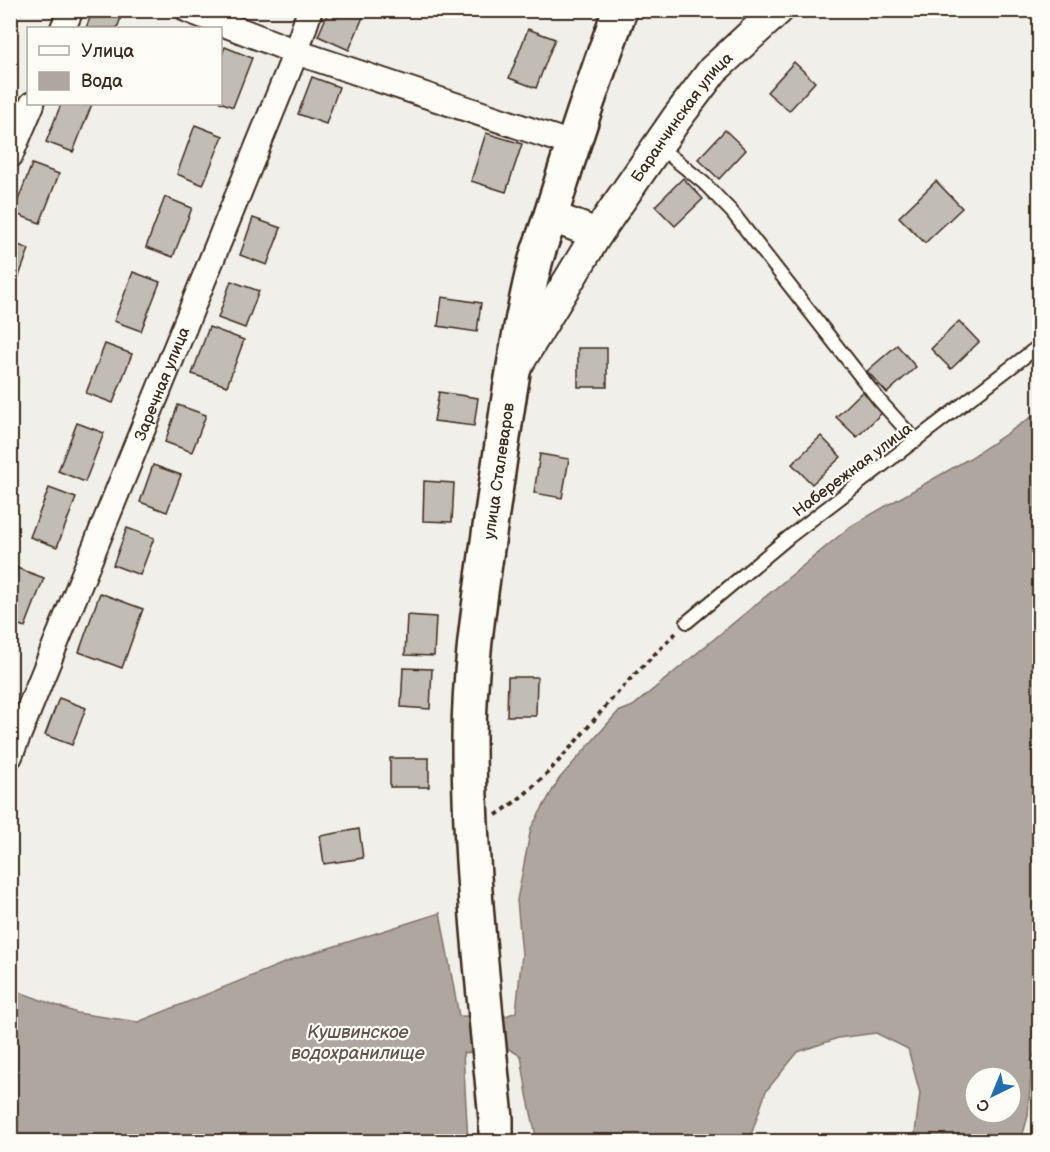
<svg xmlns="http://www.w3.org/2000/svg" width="1050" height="1152" viewBox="0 0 1050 1152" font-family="'Balsamiq Sans',sans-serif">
<rect width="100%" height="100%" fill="#f1efea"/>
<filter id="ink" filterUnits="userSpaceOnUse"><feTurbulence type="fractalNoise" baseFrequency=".0167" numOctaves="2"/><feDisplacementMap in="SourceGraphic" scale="12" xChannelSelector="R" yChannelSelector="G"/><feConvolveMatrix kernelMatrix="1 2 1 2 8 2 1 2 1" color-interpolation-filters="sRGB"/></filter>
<g filter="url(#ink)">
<!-- water -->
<path fill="#aea69f" stroke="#80746b" stroke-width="1.5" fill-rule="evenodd" d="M1039 412 1040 1045 1032 1059 1028 1116 1021 1141H914L920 1093 908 1049 876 1033 838 1038 798 1052 766 1091 749 1141H537L527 1094 521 1056 509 1049 463 1053 468 1141 11 1142V989L77 1013 138 1022 294 959 440 913 459 1016H506L516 1012 522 954 517 900 531 828 559 779 618 712 633 706 851 526 970 458ZM975 1077H1011V1113H975Z"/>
<!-- building -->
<g fill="#c1bcb4" stroke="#3b2a1e" stroke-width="1.5">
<path d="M93 10H124L117 28H86Z"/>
<path d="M329 10H366L349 50 318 36Z"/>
<path d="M528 29 555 39 536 88 509 78Z"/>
<path d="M225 47 252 58 233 107 220 102V59Z"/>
<path d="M794 62 815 82 789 111 767 92Z"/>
<path d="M312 77 339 87 326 124 298 114Z"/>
<path d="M61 104H92L73 152 46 142Z"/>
<path d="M195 125 223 136 203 185 177 174Z"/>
<path d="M725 130 746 150 719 179 698 159Z"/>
<path d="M486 133 522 144 506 192 471 181Z"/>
<path d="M32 164 59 174 40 223 13 213Z"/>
<path d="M683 178 703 199 675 226 655 206Z"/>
<path d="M936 181 962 208 925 243 899 217Z"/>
<path d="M165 197 192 208 173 257 146 247Z"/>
<path d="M253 218 281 228 267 265 240 255Z"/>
<path d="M10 242 29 249 11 298H10Z"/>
<path d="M133 272 160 282 141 331 114 321Z"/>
<path d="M231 281 259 291 245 328 218 318Z"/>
<path d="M442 297 481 303 477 332 438 326Z"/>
<path d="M959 321 979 342 951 369 931 349Z"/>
<path d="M209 327 244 340 227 386 192 374Z"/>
<path d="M105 344 132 354 113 403 86 393Z"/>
<path d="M897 345 916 367 887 393 867 371Z"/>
<rect x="578" y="348" width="29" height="39"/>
<path d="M865 389 885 410 857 437 836 417Z"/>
<path d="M439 392 478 398 474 426 434 421Z"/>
<path d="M178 405 206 415 192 452 165 442Z"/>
<path d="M77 423 104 433 85 482 58 471Z"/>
<path d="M821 436 841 457 812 484 792 464Z"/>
<path d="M540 454 569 459 562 498 534 493Z"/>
<path d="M153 465 181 475 167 512 140 502Z"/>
<path d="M424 481 454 483 452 522 423 521Z"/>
<path d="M49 488 76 498 57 547 30 537Z"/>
<path d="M127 528 154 538 140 575 113 565Z"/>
<path d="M17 568 44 578 25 627 10 622V584Z"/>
<path d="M100 593 143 609 122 668 79 652Z"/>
<path d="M407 615 436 617 434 656 405 655Z"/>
<path d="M10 644 16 647 10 659Z"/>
<path d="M403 668 432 669 430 709 401 707Z"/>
<path d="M508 677H537L536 716H507Z"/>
<path d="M59 698 86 708 72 745 45 735Z"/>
<rect x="390" y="758" width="39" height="29"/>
<path d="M359 829 363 858 324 864 320 836Z"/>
</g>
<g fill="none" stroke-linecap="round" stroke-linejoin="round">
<!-- service casing -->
<g stroke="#3b2a1e" stroke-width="16">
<g id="service">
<path d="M658 146 704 183 732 212 879 400 916 441"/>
<path d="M687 622 789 537 1040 345"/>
</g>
</g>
<!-- minor casing -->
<g stroke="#3b2a1e" stroke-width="28">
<g id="minor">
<path d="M188 10 296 52 572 144"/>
<path d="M63 28 71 10"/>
<path d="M10 156 32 104"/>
<path id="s1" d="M10 756 296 52 310 10"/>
</g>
</g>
<!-- tertiary casing -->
<g stroke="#3b2a1e" stroke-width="34">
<g id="tertiary">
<path id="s2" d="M550 216 597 234 677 118 713 70 778 10"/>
<path d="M516 367 597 234"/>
</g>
</g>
<!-- secondary casing -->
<g stroke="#3b2a1e" stroke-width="38">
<g id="secondary">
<path id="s3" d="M496 1142V1119C484 993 469 866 469 740 469 666 481 593 491 520 504 434 514 347 535 263 539 247 546 231 551 215 572 146 595 78 620 10"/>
</g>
</g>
<!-- path -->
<path stroke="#3b2a1e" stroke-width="4" stroke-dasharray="4.5 4.5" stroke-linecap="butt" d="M496 815C544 785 575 741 612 699 632 676 654 655 676 633"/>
<!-- service -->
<use href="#service" stroke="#fdfcf7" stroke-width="12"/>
<!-- minor -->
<use href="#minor" stroke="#fdfcf7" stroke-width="24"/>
<!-- tertiary -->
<use href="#tertiary" stroke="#fdfcf7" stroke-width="30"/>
<!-- secondary -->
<use href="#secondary" stroke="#fdfcf7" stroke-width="33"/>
</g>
</g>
<g text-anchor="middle" stroke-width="4.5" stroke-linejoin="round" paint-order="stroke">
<!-- street labels -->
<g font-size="16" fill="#3b2a1e" stroke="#fdfcf7">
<text dy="6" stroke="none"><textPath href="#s2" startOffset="195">Баранчинская улица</textPath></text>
<text dy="6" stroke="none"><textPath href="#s1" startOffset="402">Заречная улица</textPath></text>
<text transform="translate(852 469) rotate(-37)" y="6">Набережная улица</text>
<text dy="6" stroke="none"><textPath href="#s3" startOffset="674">улица Сталеваров</textPath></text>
</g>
<!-- water labels -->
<g font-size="18" font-style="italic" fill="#63554b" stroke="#fdfcf7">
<text x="358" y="1038">Кушвинское<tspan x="358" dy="21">водохранилище</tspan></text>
</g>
</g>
<!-- margin -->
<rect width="1050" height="1152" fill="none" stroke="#fdfcf7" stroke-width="36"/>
<rect x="18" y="18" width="1014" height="1116" fill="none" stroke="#3b2a1e" stroke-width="2" filter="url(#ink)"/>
<!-- legend -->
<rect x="27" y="27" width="195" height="78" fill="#fdfcf7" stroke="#afa8a0" stroke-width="1.5"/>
<rect x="39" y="46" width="30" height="9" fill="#fdfcf7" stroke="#afa8a0" stroke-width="1.5"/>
<text x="81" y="57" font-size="18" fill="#3b2a1e">Улица</text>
<rect x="39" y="72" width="30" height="18" fill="#aea69f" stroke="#afa8a0" stroke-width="1.5"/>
<text x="81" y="87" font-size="18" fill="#3b2a1e">Вода</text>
<!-- north arrow -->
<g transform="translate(993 1095) rotate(223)"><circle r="28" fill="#fdfcf7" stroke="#afa8a0" stroke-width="1.5"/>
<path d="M0-4.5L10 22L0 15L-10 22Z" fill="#1f6fb2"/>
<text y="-9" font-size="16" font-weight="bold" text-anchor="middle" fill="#3b2a1e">С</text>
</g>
</svg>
